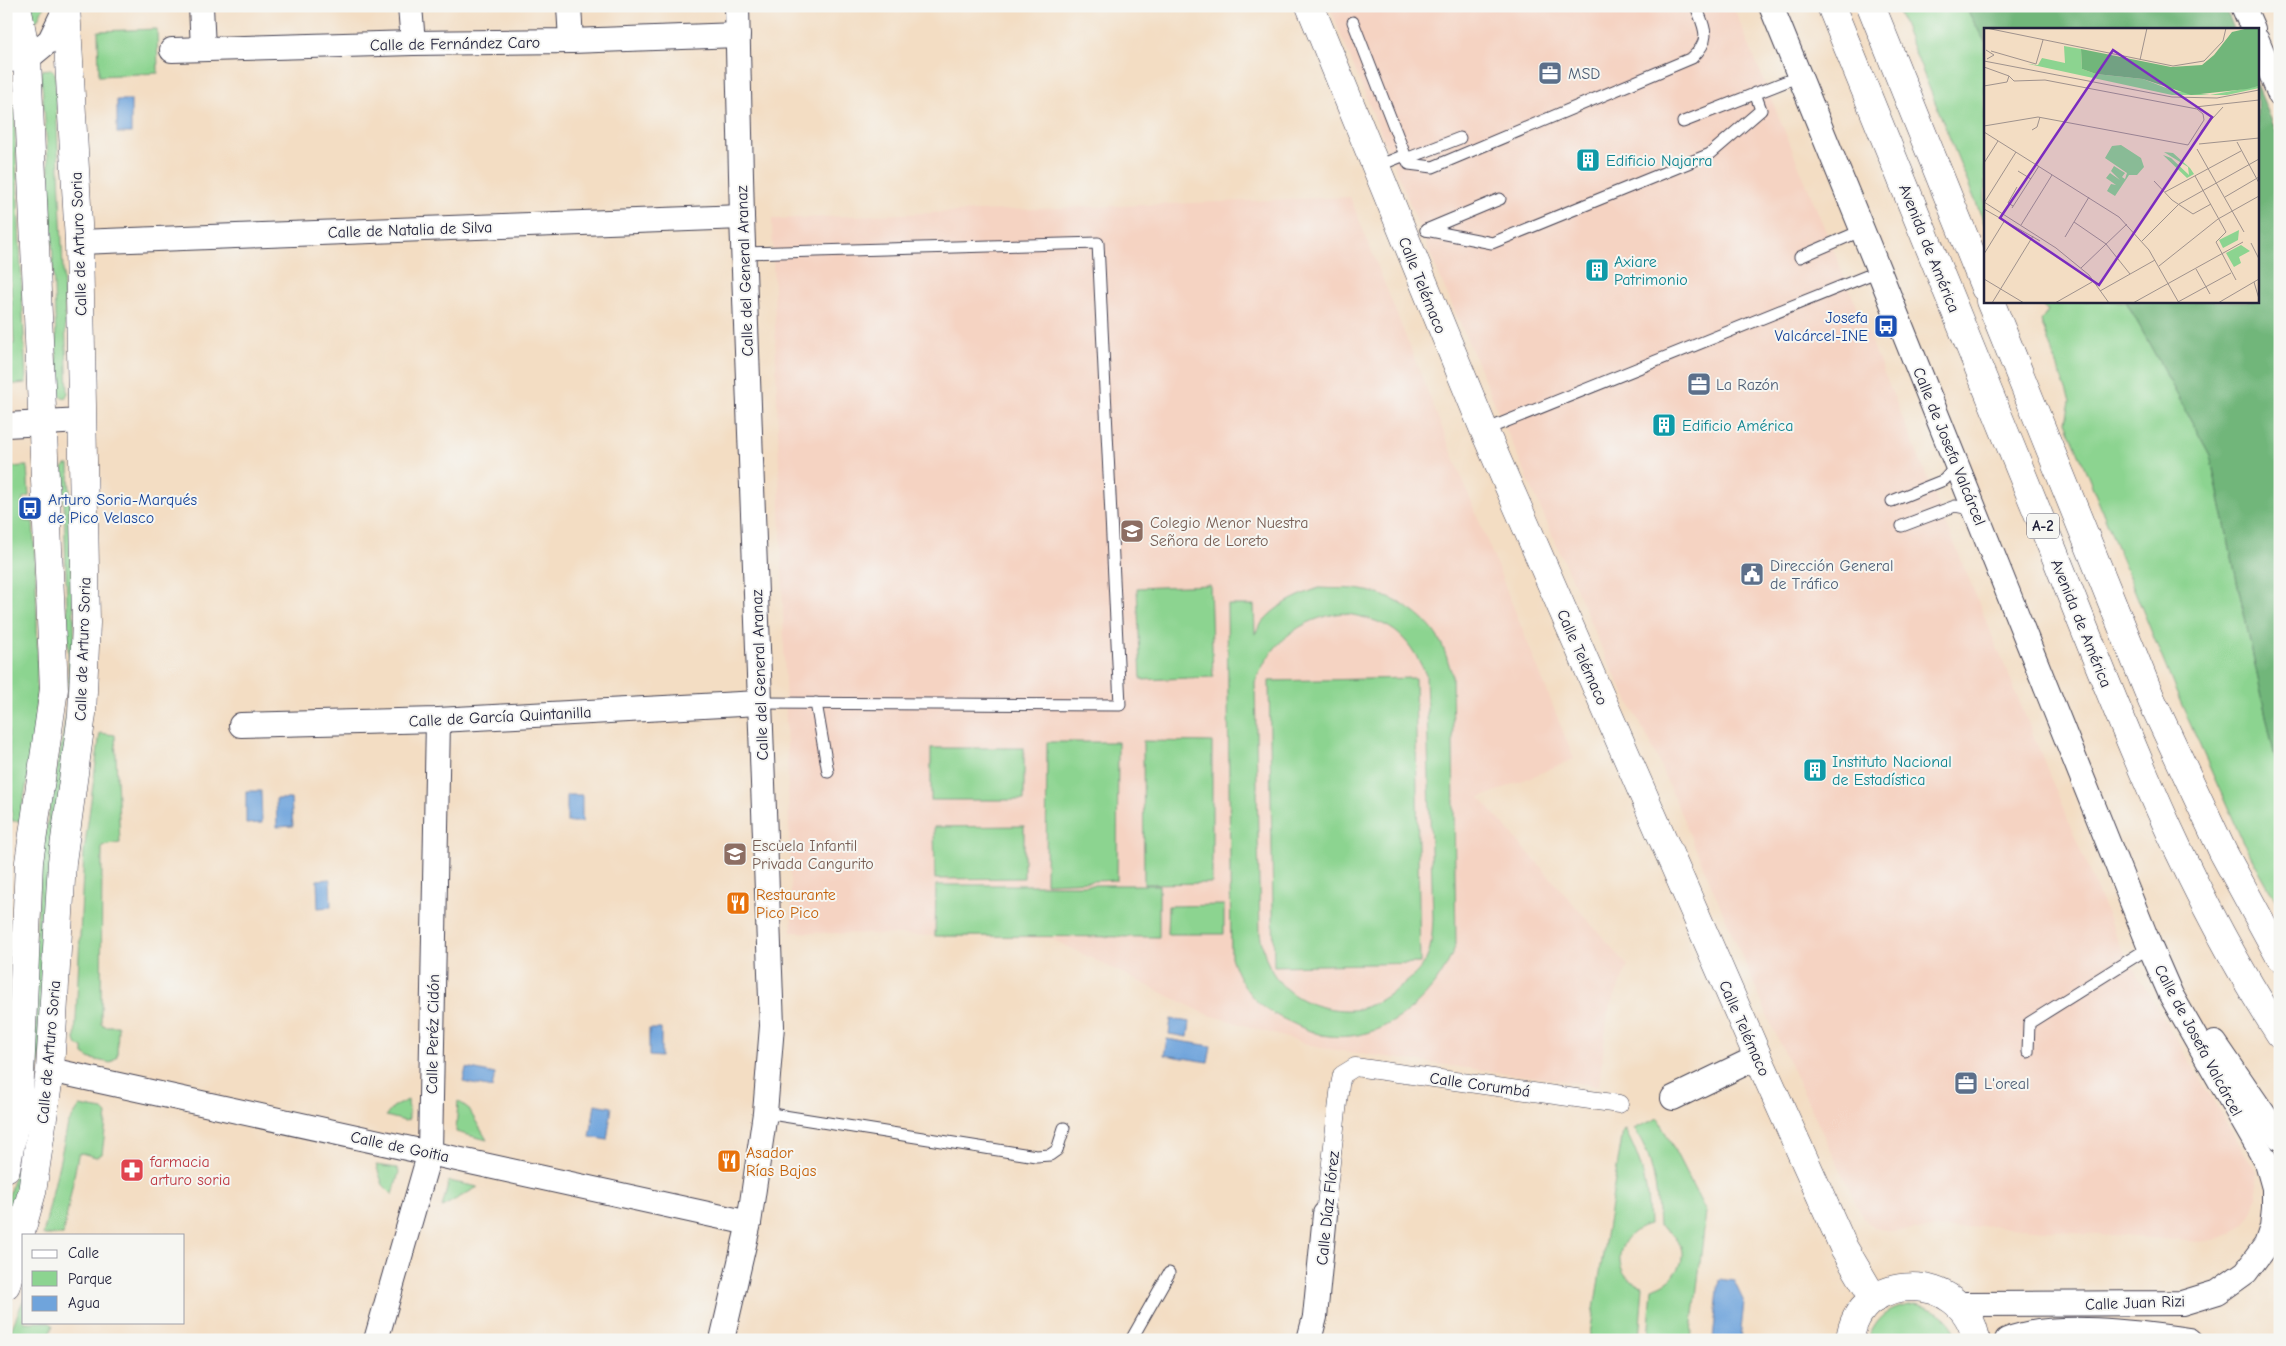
<svg xmlns="http://www.w3.org/2000/svg" width="2286" height="1346" viewBox="0 0 2286 1346" font-family="'Comic Neue',sans-serif">
<rect width="100%" height="100%" fill="#f6f6f2"/>
<filter id="ink" filterUnits="userSpaceOnUse"><feTurbulence type="fractalNoise" baseFrequency=".02" numOctaves="2"/><feDisplacementMap in="SourceGraphic" scale="10" xChannelSelector="R" yChannelSelector="G"/><feConvolveMatrix kernelMatrix="1 2 1 2 8 2 1 2 1" color-interpolation-filters="sRGB"/></filter>
<filter id="wash" filterUnits="userSpaceOnUse"><feTurbulence type="fractalNoise" baseFrequency=".0096" numOctaves="4" result="noise"/><feDisplacementMap in="SourceGraphic" scale="20" xChannelSelector="R" yChannelSelector="G"/><feGaussianBlur stdDeviation="1.12" result="paint"/><feColorMatrix in="noise" values="0 0 0 0 0 0 0 0 0 0 0 0 0 0 0 0 0 1.4 0 .05"/><feComposite in="paint" operator="in"/></filter>
<g filter="url(#wash)">
<rect width="100%" height="100%" fill="#f3ddc3"/>
<!-- built -->
<g fill="#f5d3c2">
<path d="M1329 6H1733L2120 946 2256 1172 2258 1193 2253 1210 2244 1226 2230 1234 2213 1240 2200 1242 1996 1226 1891 1231 1874 1228 1862 1216 1771 1024 1650 742 1605 656 1438 273Z"/>
<path d="M1350 197 1574 759 1480 798 1628 966 1608 1012 1599 1086 1321 1048 1206 1014 1052 939 792 932 772 219Z"/>
</g>
<!-- green -->
<g fill="#8cd490" stroke="#577b66" fill-rule="evenodd">
<path d="M29 6H44L37 21 31 19Z"/>
<path d="M1896 6H1965L1985 42V225Z"/>
<path d="M157 29 158 73 99 76 98 31Z"/>
<path d="M51 69 55 73 68 393 65 398 58 395 50 182 41 73 42 70Z"/>
<path d="M6 98 14 105 26 383 6 385V344H14L6 202Z"/>
<path d="M2036 301H2126L2210 455 2280 781V908L2242 840 2176 692 2066 422 2070 401 2041 321 2048 311Z"/>
<path d="M66 465H69L75 650 42 1042 18 1211 6 1248V1208L18 1159 35 1039V946L42 851 65 724 69 678 63 468Z"/>
<path d="M27 466 29 496 23 498 24 521 33 522C37 593 40 664 34 735 32 764 24 793 20 821H12L6 685V467Z"/>
<path d="M1210 585 1213 677 1141 680 1137 588Z"/>
<path d="M1319 588C1331 589 1343 588 1354 589 1388 592 1427 613 1442 645 1446 654 1449 665 1452 674L1456 944C1437 998 1383 1046 1322 1035 1311 1032 1300 1027 1290 1022 1258 1008 1242 991 1231 957L1227 605H1254L1255 634C1267 609 1294 597 1319 588ZM1342 613C1389 621 1406 631 1426 675L1433 919C1432 932 1432 948 1426 960 1419 973 1403 986 1390 994 1380 1001 1365 1009 1352 1010 1324 1011 1291 1001 1275 976 1266 963 1263 949 1260 934L1255 683C1270 643 1299 619 1342 613Z"/>
<path d="M1415 678 1420 963 1274 966 1269 681Z"/>
<path d="M100 733 115 735 120 843 102 846 101 1023 104 1026H118L117 1056 111 1063 91 1059 83 1054V1048L77 1045 75 1040 84 852Z"/>
<path d="M1143 741 1212 742V883L1144 884Z"/>
<path d="M1047 742H1118L1117 880 1046 883Z"/>
<rect x="931" y="748" width="93" height="52"/>
<path d="M1024 826V878L935 879 934 827Z"/>
<path d="M936 885H1159V937L935 936Z"/>
<path d="M1224 905V934H1167L1168 906Z"/>
<path d="M408 1100 409 1119 405 1121 386 1116 393 1107Z"/>
<path d="M458 1101 468 1108 487 1140 456 1132Z"/>
<path d="M80 1106 103 1110 107 1114 102 1154 96 1157 81 1153 78 1155 63 1235H43L68 1124Z"/>
<path d="M1658 1118 1706 1212 1691 1340H1648L1652 1288C1686 1279 1695 1241 1659 1226 1657 1193 1654 1156 1634 1129Z"/>
<path d="M1625 1130C1643 1163 1648 1188 1649 1225 1615 1233 1608 1276 1643 1286L1639 1340H1589L1623 1131Z"/>
<path d="M376 1165 397 1168 399 1172 393 1195 383 1185Z"/>
<path d="M449 1181 478 1187 442 1207Z"/>
<path d="M24 1298V1322H48L53 1325 47 1340H7Z"/>
<path d="M1915 1304C1937 1309 1951 1318 1959 1340H1868C1877 1316 1889 1308 1915 1304Z"/>
</g>
<!-- forest -->
<g fill="#71b67a" stroke="#4a6c5a">
<path d="M1965 6H2225L2234 29H1985V42Z"/>
<path d="M2257 85 2280 141V781L2210 455 2126 301H2257Z"/>
</g>
<!-- water -->
<g fill="#6fa4dc" stroke="#48638c">
<rect x="117" y="100" width="14" height="33"/>
<path d="M246 791H261L262 823 246 824Z"/>
<rect x="567" y="795" width="15" height="27"/>
<path d="M276 799H291L293 826 277 827Z"/>
<path d="M330 879 331 907 318 908 317 880Z"/>
<path d="M1171 1019 1190 1022 1188 1037 1169 1034Z"/>
<path d="M649 1029H661V1057L649 1056Z"/>
<path d="M1167 1039 1211 1046 1208 1062 1164 1055Z"/>
<path d="M466 1068 495 1074 492 1088 463 1082Z"/>
<path d="M595 1104 612 1107 607 1140 590 1137Z"/>
<path d="M1719 1279 1734 1281 1744 1302 1740 1340H1713Z"/>
</g>
</g>
<g filter="url(#ink)">
<g fill="none" stroke-linecap="round" stroke-linejoin="round">
<!-- service casing -->
<g stroke="#413e4f" stroke-width="13">
<g id="service">
<path d="M1353 22 1405 155"/>
<path d="M1683 122 1800 76"/>
<path d="M1406 159 1460 138"/>
<path d="M1375 167 1405 155 1409 164 1433 167 1692 58C1712 39 1705 30 1696 6"/>
<path d="M1426 230 1492 243 1710 154 1761 110 1755 93"/>
<path d="M1426 230 1500 199"/>
<path d="M743 253 1098 243 1120 705 759 703"/>
<path d="M1800 257 1863 230"/>
<path d="M1485 430 1879 271"/>
<path d="M1892 501 1944 480 1957 465"/>
<path d="M1902 526 1955 506 1975 510"/>
<path d="M816 703 828 772"/>
<path d="M2028 1052 2029 1023 2150 947"/>
<path d="M765 1113 1036 1156 1050 1155 1057 1150 1064 1128"/>
<path d="M1131 1340 1169 1273"/>
</g>
</g>
<!-- pedestrian casing -->
<g stroke="#413e4f" stroke-width="19">
<path id="pedestrian" d="M1325 1214 1340 1085 1342 1075 1355 1067 1619 1104"/>
</g>
<!-- minor casing -->
<g stroke="#413e4f" stroke-width="26">
<g id="minor">
<path d="M201 6 203 49"/>
<path d="M410 6 413 43"/>
<path d="M569 6 571 41"/>
<path d="M1771 6 1879 271 2150 947 2171 995 2267 1163 2274 1188V1208L2272 1227 2266 1245 2246 1272 2218 1292 2182 1303 1958 1304"/>
<path d="M2243 6 2253 29"/>
<path d="M2257 40 2280 95"/>
<path d="M172 50 413 43 571 41 738 35"/>
<path d="M6 60 27 59 50 40 66 7"/>
<path d="M79 242 742 217"/>
<path d="M6 425 82 421"/>
<path d="M241 725 438 720 759 703"/>
<path d="M2215 1043 2280 1138"/>
<path d="M50 1070 749 1223"/>
<path d="M1673 1098 1758 1057"/>
<path d="M376 1340 430 1152 438 720"/>
<path d="M722 1340 749 1223 765 1113 772 1026 742 217 737 6"/>
<path d="M1309 1340 1315 1317 1325 1214"/>
<path d="M2007 1340C2051 1321 2141 1333 2189 1340"/>
</g>
</g>
<!-- tertiary casing -->
<g stroke="#413e4f" stroke-width="29">
<g id="tertiary">
<path d="M1310 6 1484 430 1758 1057 1844 1248 1874 1299"/>
<path d="M1850 1340C1857 1270 1965 1269 1976 1340"/>
</g>
</g>
<!-- primary casing -->
<g stroke="#413e4f" stroke-width="29">
<g id="primary">
<path d="M6 1168 19 1100 29 862 54 689 27 59 17 6"/>
<path d="M6 1285 32 1192 50 1070 62 862 82 714 86 623 79 242 66 6"/>
</g>
</g>
<!-- motorway casing -->
<g stroke="#413e4f" stroke-width="29">
<g id="motorway">
<path d="M1831 6C1907 193 1983 379 2059 565 2123 725 2185 889 2280 1034"/>
<path d="M1871 6 1985 288"/>
<path d="M1990 301 2152 701 2223 852 2280 957"/>
</g>
</g>
<!-- service -->
<use href="#service" stroke="#fff" stroke-width="11"/>
<!-- pedestrian -->
<use href="#pedestrian" stroke="#fff" stroke-width="18"/>
<!-- minor -->
<use href="#minor" stroke="#fff" stroke-width="24"/>
<!-- tertiary -->
<use href="#tertiary" stroke="#fff" stroke-width="28"/>
<!-- primary -->
<use href="#primary" stroke="#fff" stroke-width="28"/>
<!-- motorway -->
<use href="#motorway" stroke="#fff" stroke-width="28"/>
</g>
</g>
<!-- icons -->
<defs>
<g id="office-square" transform="scale(1.25)"><rect x="-9" y="-9" width="18" height="18" rx="4" fill="#5c6f8a" stroke="#f6f6f2"/><path d="M-6-3h4V-5.5h4V-3h4V5H-6ZM-1-4.5V-3h2v-1.5ZM-6 0V1H6V0Z" fill="#fff"/></g>
<g id="building-square" transform="scale(1.25)"><rect x="-9" y="-9" width="18" height="18" rx="4" fill="#0f9aa8" stroke="#f6f6f2"/><path d="M-4-6H4V6H1V3H-1V6H-4ZM-2.5-4.3h1.7v1.8h-1.7ZM.8-4.3h1.7v1.8H.8ZM-2.5-1h1.7V.8h-1.7ZM.8-1h1.7V.8H.8Z" fill="#fff"/></g>
<g id="bus-square" transform="scale(1.25)"><rect x="-9" y="-9" width="18" height="18" rx="4" fill="#1a4fb4" stroke="#f6f6f2"/><path d="M-5-6H5V4H4V6H2V4H-2V6H-4V4H-5ZM-3.5-4V0h7V-4ZM-3.5 1.2v1.5H-2V1.2ZM2 1.2v1.5H3.5V1.2Z" fill="#fff"/></g>
<g id="school-square" transform="scale(1.25)"><rect x="-9" y="-9" width="18" height="18" rx="4" fill="#8d6e63" stroke="#f6f6f2"/><path d="M0-5L7-2L0 1L-7-2ZM-4 1L0 2.5L4 1V4Q0 6-4 4Z" fill="#fff"/></g>
<g id="civic-square" transform="scale(1.25)"><rect x="-9" y="-9" width="18" height="18" rx="4" fill="#5c6f8a" stroke="#f6f6f2"/><path d="M-.6-6.5H3V-4.5H.6V-3L4-1V1h2V6H-6V1h2V-1L-.6-3ZM-1.2 2.5V6h2.4V2.5Z" fill="#fff"/></g>
<g id="restaurant-square" transform="scale(1.25)"><rect x="-9" y="-9" width="18" height="18" rx="4" fill="#e8710a" stroke="#f6f6f2"/><path d="M-5-6h1v4h1v-4h1v4h1v-4h1v5L-1.5 .5V6h-2V.5L-5-1ZM5-6V6H3V1.5H1.5Q1.5-4 5-6Z" fill="#fff"/></g>
<g id="pharmacy-square" transform="scale(1.25)"><rect x="-9" y="-9" width="18" height="18" rx="4" fill="#e0444e" stroke="#f6f6f2"/><path d="M-2-6h4v4h4v4h-4v4h-4v-4h-4v-4h4Z" fill="#fff"/></g>
</defs>
<g fill-rule="evenodd">
<use href="#office-square" x="1550" y="73"/>
<use href="#building-square" x="1588" y="160"/>
<use href="#building-square" x="1597" y="270"/>
<use href="#bus-square" x="1886" y="326"/>
<use href="#office-square" x="1699" y="384"/>
<use href="#building-square" x="1664" y="425"/>
<use href="#bus-square" x="30" y="508"/>
<use href="#school-square" x="1132" y="531"/>
<use href="#civic-square" x="1752" y="574"/>
<use href="#building-square" x="1815" y="770"/>
<use href="#school-square" x="735" y="854"/>
<use href="#restaurant-square" x="738" y="903"/>
<use href="#office-square" x="1966" y="1083"/>
<use href="#restaurant-square" x="729" y="1161"/>
<use href="#pharmacy-square" x="132" y="1170"/>
</g>
<g text-anchor="middle" stroke-width="4" stroke-linejoin="round" paint-order="stroke">
<!-- shield labels -->
<rect fill="#f6f6f2" stroke="#626272" stroke-width="1" x="2027" y="513.5" width="32" height="25" rx="4"/>
<g font-size="15" font-weight="bold" fill="#22223b">
<text x="2043" y="531">A-2</text>
</g>
<!-- street labels -->
<g font-size="16" fill="#22223b" stroke="#f6f6f2">
<text transform="translate(455 43) rotate(-1)" y="6">Calle de Fernández Caro</text>
<text transform="translate(410 229) rotate(-2)" y="6">Calle de Natalia de Silva</text>
<text transform="translate(78 244) rotate(-92)" y="6">Calle de Arturo Soria</text>
<text transform="translate(1930 248) rotate(68)" y="6">Avenida de América</text>
<text transform="translate(744 271) rotate(-92)" y="6">Calle del General Aranaz</text>
<text transform="translate(1423 285) rotate(68)" y="6">Calle Telémaco</text>
<text transform="translate(1950 446) rotate(68)" y="6">Calle de Josefa Valcárcel</text>
<text transform="translate(2082 623) rotate(68)" y="6">Avenida de América</text>
<text transform="translate(82 649) rotate(-88)" y="6">Calle de Arturo Soria</text>
<text transform="translate(1583 657) rotate(66)" y="6">Calle Telémaco</text>
<text transform="translate(759 675) rotate(-92)" y="6">Calle del General Aranaz</text>
<text transform="translate(500 716) rotate(-3)" y="6">Calle de García Quintanilla</text>
<text transform="translate(1745 1028) rotate(66)" y="6">Calle Telémaco</text>
<text transform="translate(432 1034) rotate(-89)" y="6">Calle Peréz Cidón</text>
<text transform="translate(2199 1040) rotate(62)" y="6">Calle de Josefa Valcárcel</text>
<text transform="translate(48 1052) rotate(-85)" y="6">Calle de Arturo Soria</text>
<text transform="translate(1480 1084) rotate(8)" y="6">Calle Corumbá</text>
<text transform="translate(400 1146) rotate(12)" y="6">Calle de Goitia</text>
<text transform="translate(1327 1208) rotate(-84)" y="6">Calle Díaz Flórez</text>
<text transform="translate(2135 1302) rotate(-2)" y="6">Calle Juan Rizi</text>
</g>
<!-- service labels -->
<g font-size="16" fill="#4e5e75" stroke="#f6f6f2" text-anchor="start">
<text x="1568" y="79">MSD</text>
<text x="1716" y="390">La Razón</text>
<text x="1770" y="571">Dirección General<tspan x="1770" dy="18">de Tráfico</tspan></text>
<text x="1984" y="1089">L'oreal</text>
</g>
<!-- culture labels -->
<g font-size="16" fill="#0d838f" stroke="#f6f6f2" text-anchor="start">
<text x="1606" y="166">Edificio Najarra</text>
<text x="1614" y="267">Axiare<tspan x="1614" dy="18">Patrimonio</tspan></text>
<text x="1682" y="431">Edificio América</text>
<text x="1832" y="767">Instituto Nacional<tspan x="1832" dy="18">de Estadística</tspan></text>
</g>
<!-- transit labels -->
<g font-size="16" fill="#164399" stroke="#f6f6f2" text-anchor="end">
<text x="1868" y="323">Josefa<tspan x="1868" dy="18">Valcárcel-INE</tspan></text>
<text x="48" y="505" text-anchor="start">Arturo Soria-Marqués<tspan x="48" dy="18">de Pico Velasco</tspan></text>
</g>
<!-- education labels -->
<g font-size="16" fill="#785e54" stroke="#f6f6f2" text-anchor="start">
<text x="1150" y="528">Colegio Menor Nuestra<tspan x="1150" dy="18">Señora de Loreto</tspan></text>
<text x="752" y="851">Escuela Infantil<tspan x="752" dy="18">Privada Cangurito</tspan></text>
</g>
<!-- food labels -->
<g font-size="16" fill="#c56008" stroke="#f6f6f2" text-anchor="start">
<text x="756" y="900">Restaurante<tspan x="756" dy="18">Pico Pico</tspan></text>
<text x="746" y="1158">Asador<tspan x="746" dy="18">Rías Bajas</tspan></text>
</g>
<!-- health labels -->
<g font-size="16" fill="#be3a42" stroke="#f6f6f2" text-anchor="start">
<text x="150" y="1167">farmacia<tspan x="150" dy="18">arturo soria</tspan></text>
</g>
</g>
<!-- overview -->
<g transform="translate(1984 28)">
<rect width="275" height="275" fill="#f3ddc3"/>
<path d="M80 18 97 21 98 41 112 46 159 51 190 63 226 67 275 58V60L243 67H188L44 36 54 37 58 30 81 35ZM137 117 157 130 160 139 153 147H145L131 168 123 163 127 156 132 157 122 150 126 145 136 152 127 143 130 138 141 145 138 149 141 151 143 145 121 130 128 118ZM180 124 189 125 206 140 210 146 203 150 179 127 187 130 205 147 204 139ZM255 202 254 212 239 220 235 212ZM257 217 266 223 255 229 257 235 250 239 242 225Z" fill="#8cd490"/>
<path d="M265 0H275V58L263 61 207 67 159 51 112 46 98 41 97 21 187 39 218 37 230 27 248 4Z" fill="#71b67a"/>
<path fill="none" stroke="#9f928d" stroke-width="1" d="M2 0 189 38 220 33 239 13 242 0M2 22 10 27 3 31M7 23 52 36 59 12M156 32 163 0M0 33 188 69 233 70 275 62M0 39 25 48M0 58 23 54 25 48 30 53 61 52 213 81 219 86 220 92 204 117M211 79 275 72M0 98 54 89 204 117M48 102 53 99 56 89M0 104 135 189 165 222 195 275M213 112 218 102 239 79M253 114 275 155M215 116 275 110M213 121 260 204M0 135 14 113M34 143 47 151M211 148 242 204 232 214 252 252M170 153 188 172 209 186 227 176M181 164 257 123M241 169 275 149M0 174 72 220 105 247 125 275M0 175 32 124M29 178 24 175 33 159M28 180 55 138M0 181 56 213M90 194 122 216 146 246M37 197 68 147M81 209 105 169M158 213 195 176 275 131M267 215 275 231M0 226 21 192M175 238 234 191 275 168M97 240 143 196M212 241 226 266M0 251 40 275M270 254 275 271M116 263 171 232M194 274 247 245M8 275 49 208M71 275 108 254M149 275 259 214M234 275 275 251"/>
<path fill="#7b2cbf" fill-opacity="0.15" stroke="#7b2cbf" stroke-width="2.5" d="M129 22 228 89 115 257 16 190Z"/>
<rect width="275" height="275" fill="none" stroke="#22223b" stroke-width="2.5"/>
</g>
<!-- margin -->
<rect width="2286" height="1346" fill="none" stroke="#f6f6f2" stroke-width="25"/>
<!-- legend -->
<rect x="22" y="1234" width="162" height="90" fill="#f6f6f2" stroke="#a1a1a9"/>
<rect x="32" y="1250" width="25" height="8" fill="#ffffff" stroke="#a1a1a9"/>
<text x="68" y="1258" font-size="15" fill="#22223b">Calle</text>
<rect x="32" y="1271" width="25" height="15" fill="#8cd490" stroke="#a1a1a9"/>
<text x="68" y="1284" font-size="15" fill="#22223b">Parque</text>
<rect x="32" y="1296" width="25" height="15" fill="#6fa4dc" stroke="#a1a1a9"/>
<text x="68" y="1308" font-size="15" fill="#22223b">Agua</text>
</svg>
